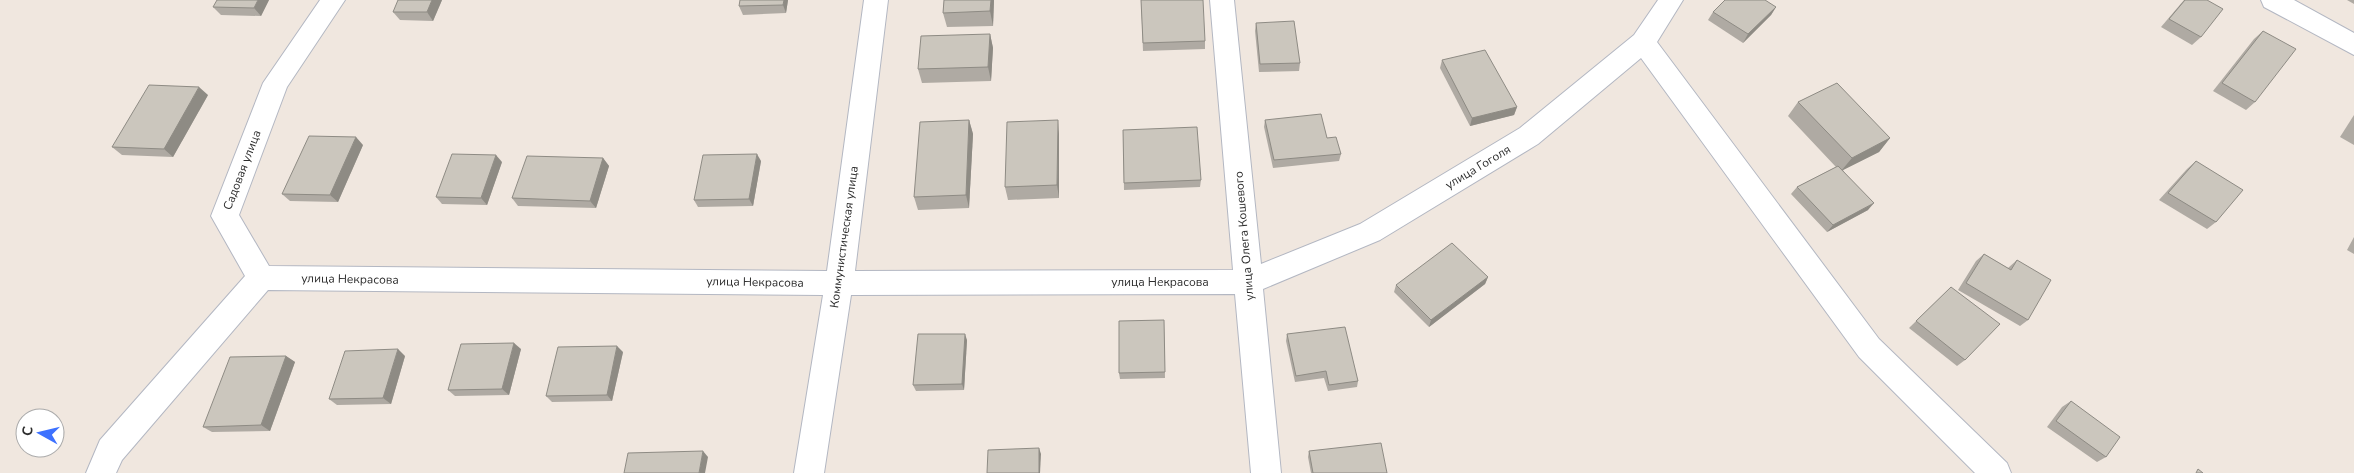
<svg xmlns="http://www.w3.org/2000/svg" width="2354" height="473" viewBox="0 0 2354 473" font-family="'Nunito Sans',sans-serif">
<rect width="100%" height="100%" fill="#f0e7df"/>
<g fill="none" stroke-linecap="round" stroke-linejoin="round">
<!-- minor casing -->
<g stroke="#b3b7c2" stroke-width="2">
<g id="minor">
<path d="M320 0H345L287 87 239 215 269 266 827 271 864 0H888L855 271 1233 270 1210 0H1234L1261 264 1360 224 1520 128 1634 35 1658 0H1683L1657 42 1879 339 2007 463 2011 473H1975L1859 357 1641 58 1538 144 1380 240 1263 289 1281 473H1251L1235 294 851 295 824 473H794L823 295 268 290 122 460 116 473H86L100 440 245 276 211 216 263 83Z"/>
<path d="M2261 0H2294L2354 33V55L2264 7Z"/>
</g>
</g>
<!-- minor -->
<use href="#minor" fill="#fff" fill-rule="evenodd"/>
</g>
<!-- wall -->
<g fill="#afaaa3">
<path d="M269 0 261 16 221 15 213 7Z"/>
<path d="M442 0 433 21 400 20 393 12Z"/>
<path d="M788 0 786 13 743 15 739 6Z"/>
<path d="M944 0H994L993 26 947 27 943 13Z"/>
<path d="M1141 0 1205 41V49L1143 51Z"/>
<path d="M2184 0H2207L2201 37 2192 45 2161 27Z"/>
<path d="M2347 0H2354V4Z"/>
<path d="M1776 7 1771 15 1743 43 1708 20 1713 12Z"/>
<path d="M1256 23 1300 63 1299 71 1259 72 1255 31Z"/>
<path d="M2263 31 2255 102 2246 110 2213 91 2254 39Z"/>
<path d="M990 34 993 48 991 81 922 83 918 69Z"/>
<path d="M1442 60 1517 107 1514 115 1470 126 1440 68Z"/>
<path d="M208 95 173 157 122 155 112 147Z"/>
<path d="M1798 102 1890 138 1879 152 1843 170 1868 210 1827 232 1791 194 1797 187 1836 167 1788 116Z"/>
<path d="M2354 115V145L2340 137Z"/>
<path d="M969 120 973 134 969 208 918 210 914 197Z"/>
<path d="M1265 120 1327 138 1341 154 1339 161 1273 168 1264 127Z"/>
<path d="M1123 130 1201 180 1200 187 1124 190Z"/>
<path d="M1059 134V198L1008 200 1005 187Z"/>
<path d="M363 145 338 202 290 201 282 194Z"/>
<path d="M603 158 609 166 596 208 518 206 512 198Z"/>
<path d="M761 161 753 206 698 207 694 200Z"/>
<path d="M2196 161 2216 222 2207 229 2159 200 2187 169Z"/>
<path d="M502 162 487 205 442 204 436 197Z"/>
<path d="M2354 237V254L2347 250Z"/>
<path d="M1984 254 2008 268 2017 260 2028 320 2020 326 1958 290 1976 261Z"/>
<path d="M1488 277 1485 284 1429 327 1394 292 1396 285Z"/>
<path d="M1951 287 1965 360 1957 366 1909 328Z"/>
<path d="M1164 320 1165 378 1120 379 1119 373Z"/>
<path d="M1287 334 1358 381 1357 387 1328 391 1324 378 1295 382 1286 341Z"/>
<path d="M967 340 964 390 916 391 913 385Z"/>
<path d="M521 349 509 395 455 396 448 390Z"/>
<path d="M623 352 612 401 552 402 546 396Z"/>
<path d="M286 356 295 362 270 431 212 432 203 427Z"/>
<path d="M405 356 391 404 337 405 329 399Z"/>
<path d="M2071 401 2106 457 2097 462 2047 427 2062 407Z"/>
<path d="M1309 451 1387 473H1311L1308 457Z"/>
</g>
<!-- shaded-wall -->
<g fill="#8e8b84">
<path d="M258 0H269L261 16 254 8Z"/>
<path d="M432 0H442L433 21 427 12Z"/>
<path d="M784 0H788L786 13 783 5Z"/>
<path d="M991 0H994L993 26 990 11Z"/>
<path d="M1776 7 1771 15 1743 43 1748 34Z"/>
<path d="M990 34 993 48 991 81 988 67Z"/>
<path d="M199 87 208 95 173 157 164 149Z"/>
<path d="M1517 107 1514 115 1470 126 1472 118Z"/>
<path d="M969 120 973 134 969 208 966 195Z"/>
<path d="M1058 120 1059 134V198L1057 185Z"/>
<path d="M356 137 363 145 338 202 330 195Z"/>
<path d="M1890 138 1879 152 1841 171 1852 158Z"/>
<path d="M757 154 761 161 753 206 749 199Z"/>
<path d="M496 155 502 162 487 205 481 198Z"/>
<path d="M603 158 609 166 596 208 590 201Z"/>
<path d="M1874 203 1868 210 1827 232 1833 225Z"/>
<path d="M1488 277 1485 284 1429 327 1431 320Z"/>
<path d="M965 334 967 340 964 390 962 384Z"/>
<path d="M514 343 521 349 509 395 502 389Z"/>
<path d="M617 346 623 352 612 401 607 395Z"/>
<path d="M398 349 405 356 391 404 383 398Z"/>
<path d="M286 356 295 362 270 431 261 425Z"/>
<path d="M1039 448 1041 454 1040 473H1039Z"/>
<path d="M703 451 708 457 705 473H699Z"/>
</g>
<!-- building -->
<g fill="#cbc6bd" stroke="#8e8b84">
<path d="M217 0H258L254 8 213 7Z"/>
<path d="M398 0H432L427 12H393Z"/>
<path d="M740 0H784L783 5 739 6Z"/>
<path d="M944 0H991L990 11 943 13Z"/>
<path d="M1141 0H1203L1205 41 1143 43Z"/>
<path d="M1725 0H1765L1776 7 1748 34 1713 12Z"/>
<path d="M2185 0H2207L2223 9 2201 37 2169 19Z"/>
<path d="M1294 21 1300 63 1260 64 1256 23Z"/>
<path d="M2263 31 2296 49 2255 102 2222 83Z"/>
<path d="M990 34 988 67 918 69 921 36Z"/>
<path d="M1485 50 1517 107 1472 118 1442 60Z"/>
<path d="M1837 83 1890 138 1852 158 1798 102Z"/>
<path d="M149 85 199 87 164 149 112 147Z"/>
<path d="M1321 114 1327 138 1336 137 1341 154 1274 160 1265 120Z"/>
<path d="M969 120 966 195 914 197 920 122Z"/>
<path d="M1058 120 1057 185 1005 187 1007 122Z"/>
<path d="M1197 127 1201 180 1124 183 1123 130Z"/>
<path d="M309 136 356 137 330 195 282 194Z"/>
<path d="M452 154 496 155 481 198 436 197Z"/>
<path d="M757 154 749 199 694 200 703 155Z"/>
<path d="M527 156 603 158 590 201 512 198Z"/>
<path d="M2196 161 2243 190 2216 222 2168 193Z"/>
<path d="M1838 166 1874 203 1833 225 1797 187Z"/>
<path d="M1452 243 1488 277 1431 320 1396 285Z"/>
<path d="M1984 254 2011 270 2017 260 2051 280 2028 320 1966 283Z"/>
<path d="M1951 287 2000 324 1965 360 1916 321Z"/>
<path d="M1164 320 1165 372 1119 373V321Z"/>
<path d="M1345 327 1358 381 1329 385 1326 371 1296 376 1287 334Z"/>
<path d="M918 334H965L962 384 913 385Z"/>
<path d="M514 343 502 389 448 390 461 344Z"/>
<path d="M617 346 607 395 546 396 558 347Z"/>
<path d="M398 349 383 398 329 399 345 351Z"/>
<path d="M286 356 261 425 203 427 230 357Z"/>
<path d="M2071 401 2120 437 2106 457 2056 421Z"/>
<path d="M1381 443 1387 473H1313L1309 451Z"/>
<path d="M1039 448V473H987L988 450Z"/>
<path d="M703 451 699 473H624L628 453Z"/>
<path d="M2198 469 2203 473H2196Z"/>
</g>
<g text-anchor="middle" stroke-width="4.5" stroke-linejoin="round" paint-order="stroke">
<!-- street labels -->
<g font-size="12" fill="#2e2e2e" stroke="#fff">
<text transform="translate(1478 167) rotate(-31)" y="4">улица Гоголя</text>
<text transform="translate(242 170) rotate(-69)" y="4">Садовая улица</text>
<text transform="translate(1244 236) rotate(-95)" y="4">улица Олега Кошевого</text>
<text transform="translate(844 237) rotate(-82)" y="4">Коммунистическая улица</text>
<text transform="translate(350 279) rotate(1)" y="4">улица Некрасова</text>
<text transform="translate(755 282) rotate(1)" y="4">улица Некрасова</text>
<text x="1160" y="286">улица Некрасова</text>
</g>
</g>
<!-- north arrow -->
<g transform="translate(40 433) rotate(278)"><circle r="24" fill="#ffffff" stroke="#ababab"/>
<path d="M0-4L9 19L0 12L-9 19Z" fill="#3d71ff"/>
<text y="-8" font-size="14" font-weight="bold" text-anchor="middle" fill="#2e2e2e">С</text>
</g>
</svg>
